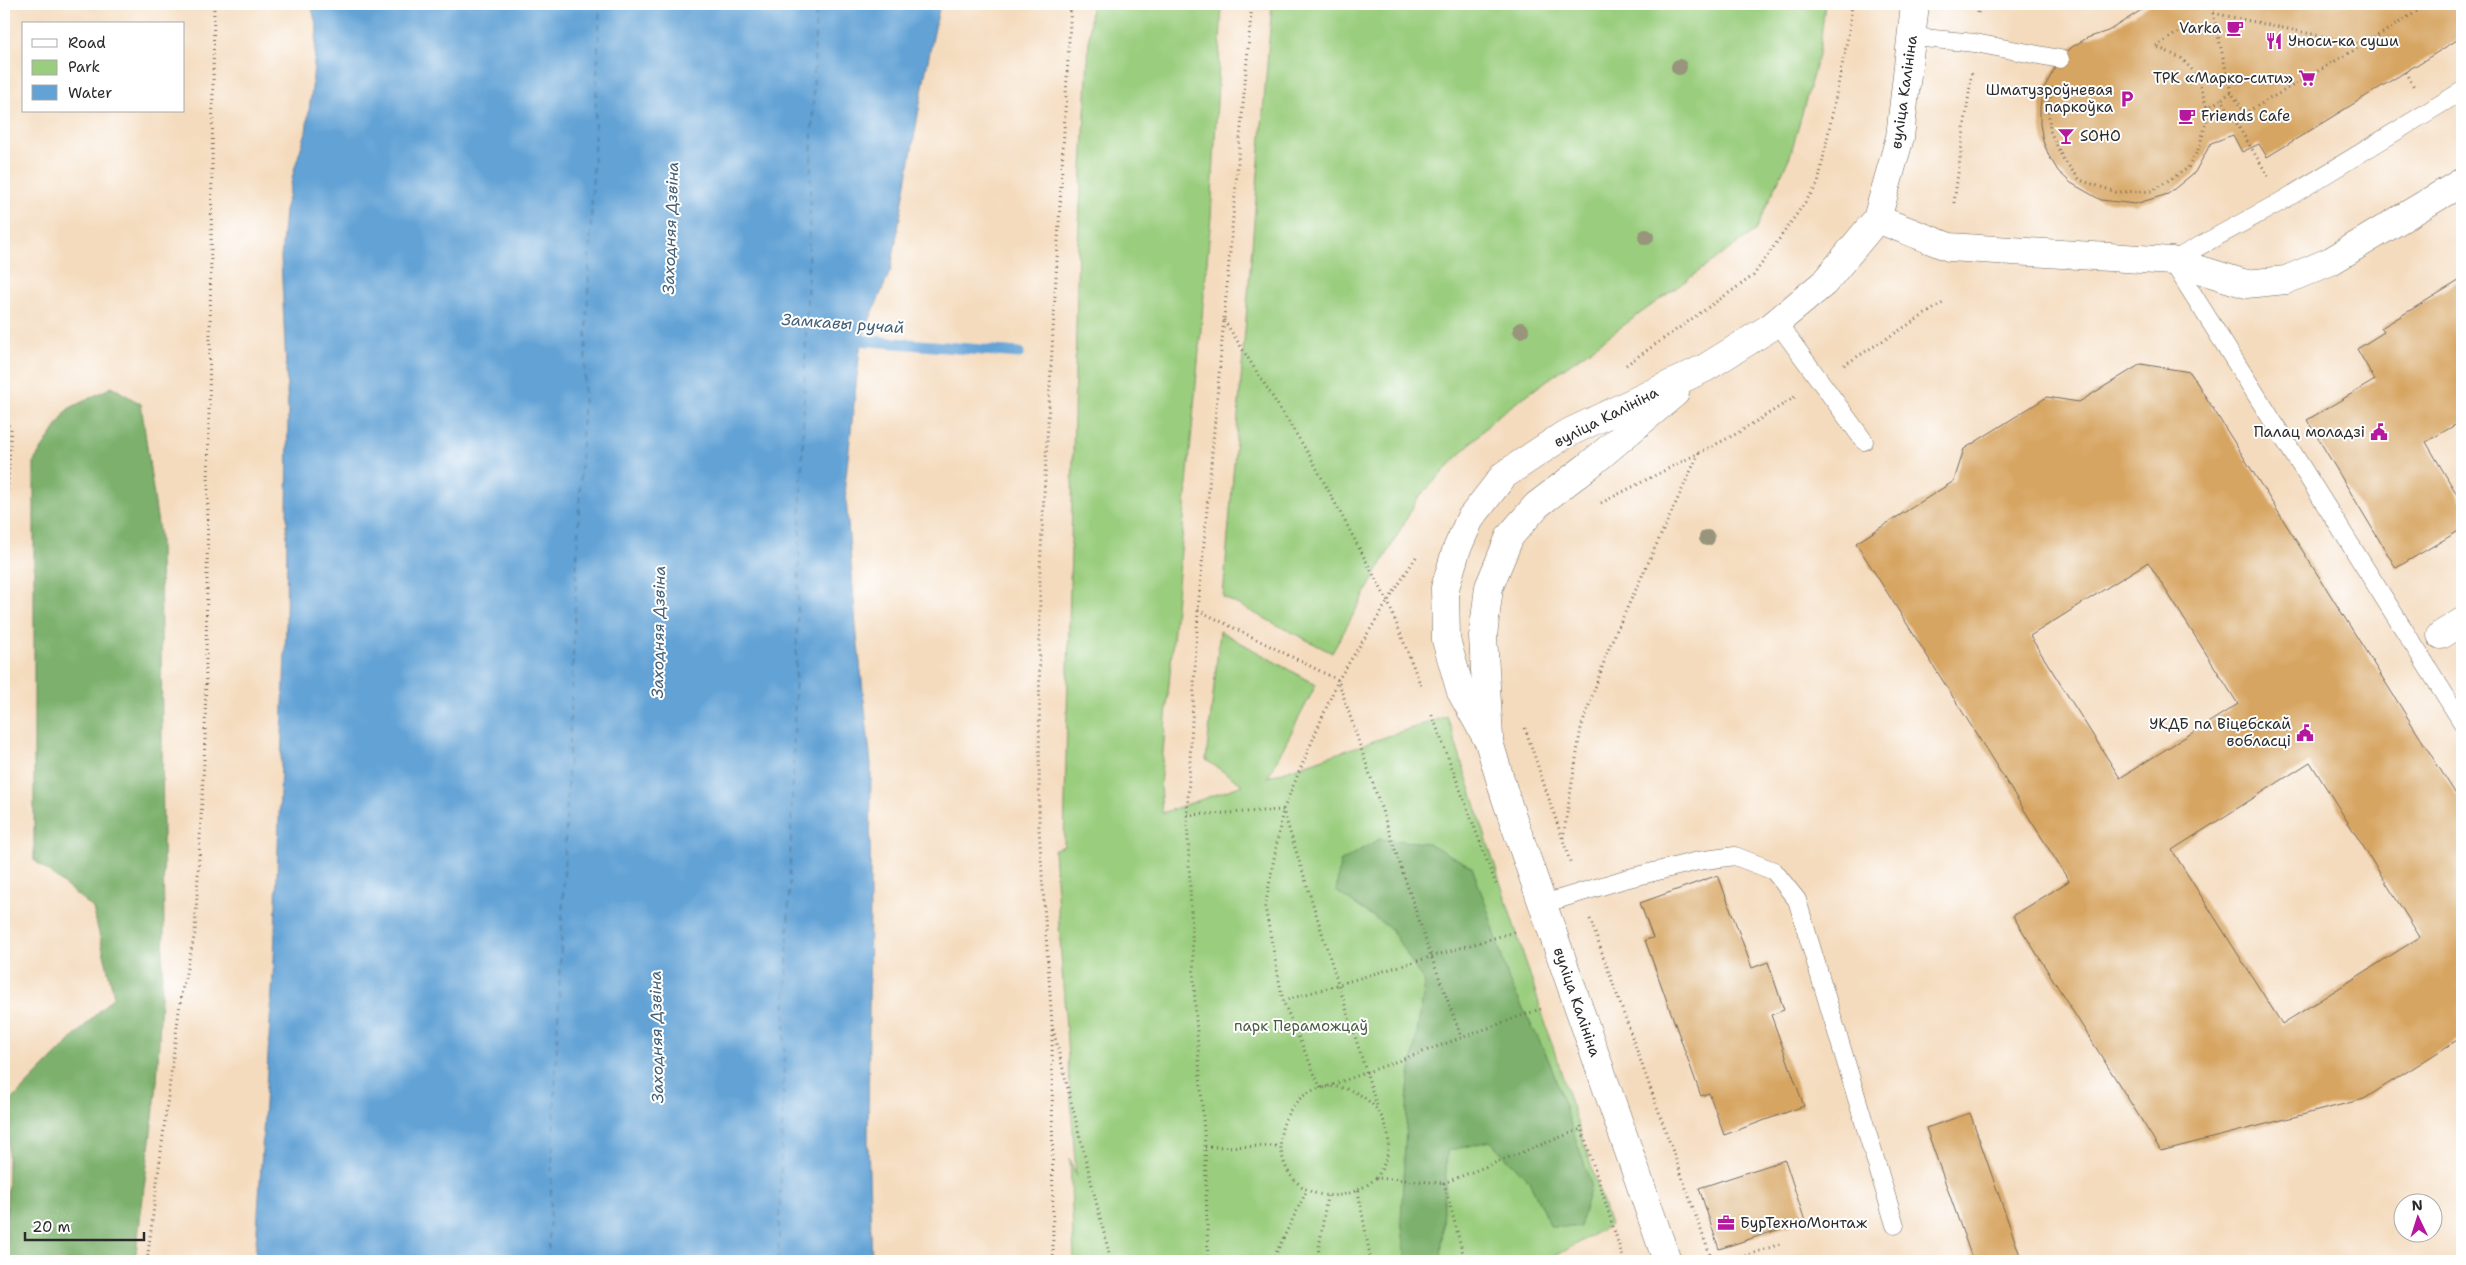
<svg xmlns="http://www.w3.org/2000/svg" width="2466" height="1265" viewBox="0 0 2466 1265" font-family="'Shantell Sans',sans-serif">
<rect width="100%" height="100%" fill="#fff"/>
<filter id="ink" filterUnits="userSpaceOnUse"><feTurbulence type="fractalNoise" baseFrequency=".02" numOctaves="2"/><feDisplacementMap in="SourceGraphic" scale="10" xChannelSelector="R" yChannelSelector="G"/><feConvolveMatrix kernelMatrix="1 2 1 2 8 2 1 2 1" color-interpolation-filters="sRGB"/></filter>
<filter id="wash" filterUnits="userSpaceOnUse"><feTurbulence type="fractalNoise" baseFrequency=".0096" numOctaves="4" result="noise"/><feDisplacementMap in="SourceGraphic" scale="20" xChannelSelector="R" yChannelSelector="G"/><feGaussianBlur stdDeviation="1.12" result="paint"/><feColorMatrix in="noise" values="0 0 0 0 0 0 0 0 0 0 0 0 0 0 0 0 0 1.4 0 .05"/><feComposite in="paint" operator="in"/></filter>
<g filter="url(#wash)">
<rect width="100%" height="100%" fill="#f4dbbe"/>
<!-- green -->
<g fill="#9acd7d" stroke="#627c54">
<path d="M1091 4H1222L1211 217 1160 785 1162 813 1243 785 1206 760 1220 631 1316 685 1268 777 1447 716 1610 1225 1547 1261H1074L1070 1158 1076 1177 1054 850 1064 846 1078 243Z"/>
<path d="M1272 4H1825L1819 53 1790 156 1755 231 1496 417 1418 498 1332 653 1223 597Z"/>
</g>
<!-- forest -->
<g fill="#7bb06c" stroke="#536e4c">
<path d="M112 387 141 404 160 539 164 931 157 1085 135 1261H6L9 1103 114 996 93 908 34 860V461L68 409Z"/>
<path d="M1379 839 1428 843 1472 867 1489 914 1509 981 1549 1060 1591 1184 1580 1227H1551L1529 1181 1490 1141 1447 1151 1441 1261H1406L1401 1219 1408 1088 1425 984 1391 929 1336 891 1340 862Z"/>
</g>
<!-- water -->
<path fill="#62a2d5" stroke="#466680" d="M311 4H940L925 75 891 269 861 340 845 485 856 626 871 764 868 1145 872 1261H255L274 959 286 625 288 412 281 258 285 211 294 170 306 132 312 88 317 28Z"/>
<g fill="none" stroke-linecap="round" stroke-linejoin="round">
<!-- stream -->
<path stroke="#62a2d5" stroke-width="11" d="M846 339 1019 353"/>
<!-- ferry -->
<g stroke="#446177" stroke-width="1" stroke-dasharray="6 5" stroke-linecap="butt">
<path d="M548 1261 600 4"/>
<path d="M778 1261 816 4"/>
</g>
</g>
<g id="blocks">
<!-- building -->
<g fill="#d7a562" fill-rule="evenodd">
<path d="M2151 4H2462V37L2267 157 2259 144 2242 152 2233 135 2211 143 2195 172 2168 194 2135 204 2101 200 2071 183 2058 171 2049 156 2043 141 2040 124V107L2043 90 2060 59 2072 47 2087 38 2108 31Z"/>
<path d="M2462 279V421L2426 442 2462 503V529L2396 568 2307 420 2375 380 2357 349 2384 332 2381 328Z"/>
<path d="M2141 364 2190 372 2462 804V1037L2364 1099 2161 1151 2013 916 2069 881 1856 543 1954 481 1964 449 2047 397 2079 402ZM2148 562 2238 704 2120 778 2030 636ZM2310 762 2420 937 2282 1024 2172 850Z"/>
<path d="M1718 875 1752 968 1768 962 1784 1010 1771 1015 1804 1106 1724 1135 1709 1093 1701 1096 1645 940 1653 938 1640 903Z"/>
<path d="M1970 1113 2022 1261H1973L1926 1128Z"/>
<path d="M1785 1160 1805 1221 1719 1249 1699 1188Z"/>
</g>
</g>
</g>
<g filter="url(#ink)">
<use href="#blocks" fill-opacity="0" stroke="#71695e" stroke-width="1"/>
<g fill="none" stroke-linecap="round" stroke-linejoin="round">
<!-- service casing -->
<g stroke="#71695e" stroke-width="19">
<g id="service">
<path d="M1913 37 1975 43 2060 59"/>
<path d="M2462 91 2282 201 2172 261 2462 722"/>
<path d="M1777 322 1864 441"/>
<path d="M1543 904 1625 879 1698 861 1735 856 1774 871 1797 900 1895 1225"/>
</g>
</g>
<!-- minor casing -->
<g stroke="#71695e" stroke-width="29">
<g id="minor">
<path d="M1877 219 1949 247 2172 261 2246 284 2286 280 2331 261 2462 182"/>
<path d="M2441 635 2462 622"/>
</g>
</g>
<!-- tertiary casing -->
<g stroke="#71695e" stroke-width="29">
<g id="tertiary">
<path d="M1489 737 1483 636 1489 587 1510 536 1537 505 1588 466 1675 393"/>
<path d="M1667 1261 1506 799 1489 742 1461 692 1446 640 1445 588 1456 551 1470 519 1504 475 1564 435 1705 368 1771 327 1824 283 1877 219 1900 137 1915 4"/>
</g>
</g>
<!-- path -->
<g stroke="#71695e" stroke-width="3" stroke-dasharray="1 4" stroke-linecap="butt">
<path d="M2215 4 2213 13 2363 45 2429 4"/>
<path d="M1978 13 1979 4"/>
<path d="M2213 13 2231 92"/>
<path d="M2156 46 2187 27"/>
<path d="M2405 72 2414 87"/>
<path d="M2053 87 2048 105 2050 131 2063 159 2080 180 2116 192 2152 191 2188 168 2198 150 2206 124 2207 108 2197 75 2181 58 2155 46"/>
<path d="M2207 108 2222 99"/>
<path d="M2268 176 2222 99 2231 92 2245 113 2363 45"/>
<path d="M1954 203 1972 71"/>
<path d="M1224 320 1310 456 1388 602 1421 686"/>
<path d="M1626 365 1753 276 1818 184 1849 31 1852 4"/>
<path d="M1844 365 1943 303"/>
<path d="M4 423 11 427 4 553"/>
<path d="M1601 503 1736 434 1795 397"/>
<path d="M1416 557 1338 680 1283 810 1265 907 1283 1001 1321 1089 1543 1008"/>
<path d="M1198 610 1338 680 1431 956 1461 1036"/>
<path d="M1432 715 1497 887"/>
<path d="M1525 728 1571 864"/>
<path d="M1187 815 1283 810 1378 1109"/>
<path d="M1563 838 1581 728 1610 645 1699 453"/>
<path d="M1590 919 1712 1261"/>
<path d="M1283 1001 1514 932"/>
<path d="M1053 1029 1111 1261"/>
<path d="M1581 1126 1624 1261"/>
<path d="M1205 1147 1280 1146"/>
<path d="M1376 1178C1422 1115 1330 1052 1291 1109 1283 1121 1279 1134 1281 1149 1287 1199 1342 1209 1376 1178L1444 1183"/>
<path d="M1358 1191 1371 1261"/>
<path d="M147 1261 181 995 195 933 205 741 214 4"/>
<path d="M1053 1261 1052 1024 1039 828 1040 568 1071 4"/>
<path d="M1208 1261 1205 1147 1195 1004 1187 815 1198 610 1252 4"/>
<path d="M1272 1261 1307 1190"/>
<path d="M1317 1261 1327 1196"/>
<path d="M1465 1261 1444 1183 1581 1129"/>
<path d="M1731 1261 1780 1244"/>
</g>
<!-- service -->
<use href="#service" stroke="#fff" stroke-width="18"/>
<!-- minor -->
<use href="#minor" stroke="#fff" stroke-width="28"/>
<!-- tertiary -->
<use href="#tertiary" stroke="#fff" stroke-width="28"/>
</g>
<!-- trees -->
<g fill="#98957b">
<circle cx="1679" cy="67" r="8"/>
<circle cx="1646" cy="237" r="8"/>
<circle cx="1521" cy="330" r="8"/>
<circle cx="1707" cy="538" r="8"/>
</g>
</g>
<!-- icons -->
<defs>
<g id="cafe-bare" transform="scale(1.35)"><path d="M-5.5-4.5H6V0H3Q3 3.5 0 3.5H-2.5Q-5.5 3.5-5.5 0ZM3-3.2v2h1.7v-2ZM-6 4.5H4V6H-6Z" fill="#b5179e" stroke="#fff" stroke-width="2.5" paint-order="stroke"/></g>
<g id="restaurant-bare" transform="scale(1.35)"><path d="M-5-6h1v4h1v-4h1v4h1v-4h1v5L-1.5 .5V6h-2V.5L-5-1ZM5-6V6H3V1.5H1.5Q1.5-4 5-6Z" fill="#b5179e" stroke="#fff" stroke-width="2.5" paint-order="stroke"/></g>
<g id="supermarket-bare" transform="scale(1.35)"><path d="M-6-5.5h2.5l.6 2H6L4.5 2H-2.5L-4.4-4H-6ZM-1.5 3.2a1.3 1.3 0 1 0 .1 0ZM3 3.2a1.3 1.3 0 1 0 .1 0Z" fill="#b5179e" stroke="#fff" stroke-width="2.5" paint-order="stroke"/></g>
<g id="parking-bare" transform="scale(1.35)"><path d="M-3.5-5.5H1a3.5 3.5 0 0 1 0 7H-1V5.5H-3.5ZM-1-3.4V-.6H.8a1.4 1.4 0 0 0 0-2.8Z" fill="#b5179e" stroke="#fff" stroke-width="2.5" paint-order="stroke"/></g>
<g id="bar-bare" transform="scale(1.35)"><path d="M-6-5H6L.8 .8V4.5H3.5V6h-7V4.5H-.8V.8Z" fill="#b5179e" stroke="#fff" stroke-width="2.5" paint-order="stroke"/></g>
<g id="civic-bare" transform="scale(1.35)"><path d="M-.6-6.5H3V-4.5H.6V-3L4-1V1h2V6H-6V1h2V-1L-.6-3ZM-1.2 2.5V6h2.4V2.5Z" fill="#b5179e" stroke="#fff" stroke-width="2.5" paint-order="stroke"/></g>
<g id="office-bare" transform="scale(1.35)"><path d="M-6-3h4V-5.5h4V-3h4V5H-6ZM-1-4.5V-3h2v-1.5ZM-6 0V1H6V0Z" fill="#b5179e" stroke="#fff" stroke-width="2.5" paint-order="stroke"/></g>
</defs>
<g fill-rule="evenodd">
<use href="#cafe-bare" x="2235" y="28"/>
<use href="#restaurant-bare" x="2274" y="41"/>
<use href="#supermarket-bare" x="2307" y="78"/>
<use href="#parking-bare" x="2127" y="99"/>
<use href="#cafe-bare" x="2187" y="116"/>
<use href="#bar-bare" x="2066" y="136"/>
<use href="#civic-bare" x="2379" y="432"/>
<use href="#civic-bare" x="2305" y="733"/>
<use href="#office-bare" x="1726" y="1223"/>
</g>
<g text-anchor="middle" stroke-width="4" stroke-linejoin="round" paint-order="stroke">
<!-- poi labels -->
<g font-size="15" fill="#2b2b2b" stroke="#fff" text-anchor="end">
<text x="2221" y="33">Varka</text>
<text x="2288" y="46" text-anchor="start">Уноси-ка суши</text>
<text x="2293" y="83">ТРК «Марко-сити»</text>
<text x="2113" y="95">Шматузроўневая<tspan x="2113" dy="17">паркоўка</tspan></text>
<text x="2201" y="121" text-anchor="start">Friends Cafe</text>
<text x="2080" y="141" text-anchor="start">SOHO</text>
<text x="2365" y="437">Палац моладзі</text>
<text x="2291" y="729">УКДБ па Віцебскай<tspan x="2291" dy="17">вобласці</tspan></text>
<text x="1740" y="1228" text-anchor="start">БурТехноМонтаж</text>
</g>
<!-- street labels -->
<g font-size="15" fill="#2b2b2b" stroke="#fff">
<text transform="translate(1904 92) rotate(-82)" y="5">вуліца Калініна</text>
<text transform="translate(1606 417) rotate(-27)" y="5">вуліца Калініна</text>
<text transform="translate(1577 1002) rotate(71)" y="5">вуліца Калініна</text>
</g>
<!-- park labels -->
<g font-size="15" fill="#4c5c44" stroke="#fff">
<text x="1301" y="1031">парк Пераможцаў</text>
</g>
<!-- water labels -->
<g font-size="16" font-style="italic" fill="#446177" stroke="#fff">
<text transform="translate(670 228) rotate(-88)" y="6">Заходняя Дзвіна</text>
<text transform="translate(843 323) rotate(4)" y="6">Замкавы ручай</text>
<text transform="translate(658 632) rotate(-89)" y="6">Заходняя Дзвіна</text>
<text transform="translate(656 1037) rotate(-91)" y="6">Заходняя Дзвіна</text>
</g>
</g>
<!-- margin -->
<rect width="2466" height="1265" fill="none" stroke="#fff" stroke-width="20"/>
<!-- legend -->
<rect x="22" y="22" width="162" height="90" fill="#ffffff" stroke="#aaaaaa"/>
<rect x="32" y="39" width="25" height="8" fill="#ffffff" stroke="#aaaaaa"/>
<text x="68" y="48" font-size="15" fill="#2b2b2b">Road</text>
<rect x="32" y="60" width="25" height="15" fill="#9acd7d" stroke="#aaaaaa"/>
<text x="68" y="72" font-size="15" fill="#2b2b2b">Park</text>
<rect x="32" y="85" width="25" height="15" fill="#62a2d5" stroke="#aaaaaa"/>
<text x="68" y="98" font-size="15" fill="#2b2b2b">Water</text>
<!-- north arrow -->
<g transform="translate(2418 1218) rotate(356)"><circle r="24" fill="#ffffff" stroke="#aaaaaa"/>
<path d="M0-4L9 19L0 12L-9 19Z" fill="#b5179e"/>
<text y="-8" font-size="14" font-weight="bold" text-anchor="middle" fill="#2b2b2b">N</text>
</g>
<!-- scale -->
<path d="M25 1232v8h119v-8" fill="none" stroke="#2b2b2b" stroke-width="2.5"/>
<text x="32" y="1232" font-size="15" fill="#2b2b2b" stroke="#ffffff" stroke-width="4" paint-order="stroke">20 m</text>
</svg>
